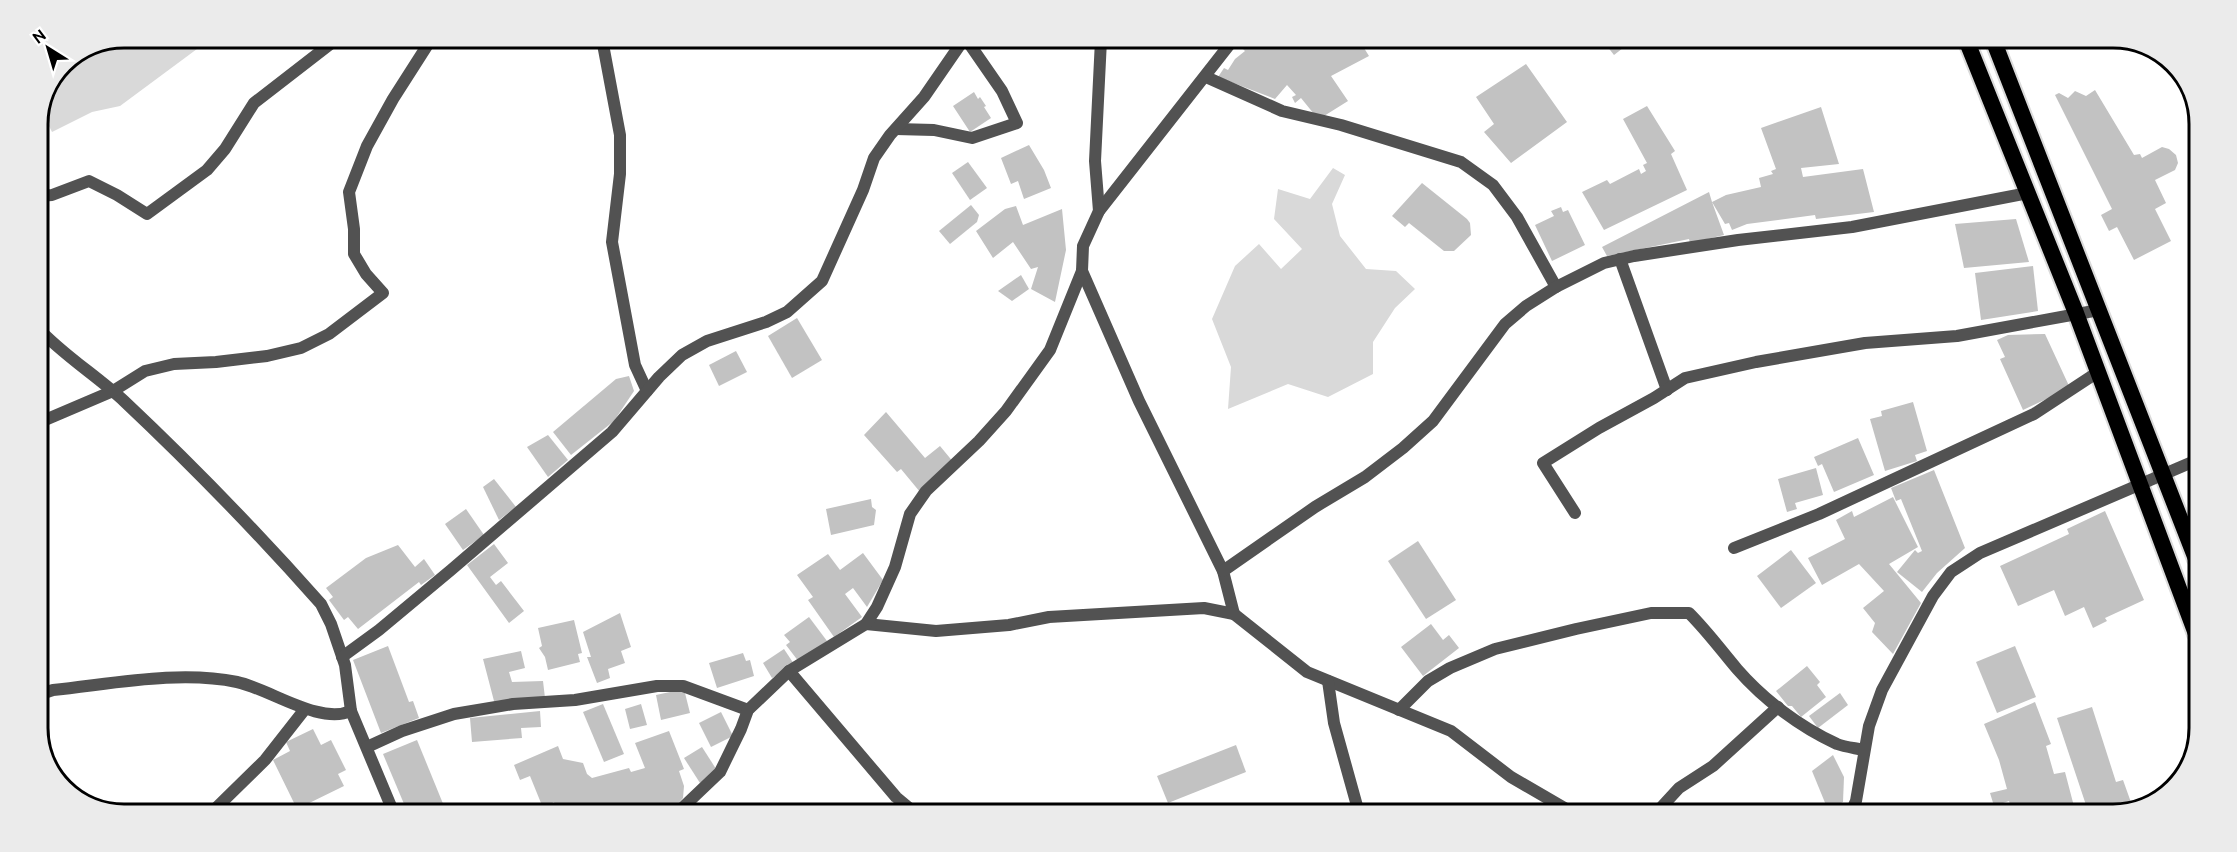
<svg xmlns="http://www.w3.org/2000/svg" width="2237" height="852" viewBox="0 0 2237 852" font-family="Ubuntu,sans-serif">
<rect width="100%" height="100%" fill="#fff"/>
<!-- green -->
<g fill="#d9d9d9">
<path d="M124 38H193L201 46 120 106 92 112 52 132 41 110 63 62Z"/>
<path d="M1333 168 1345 175 1332 204 1340 236 1366 269 1396 271 1415 289 1395 308 1373 342V374L1328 397 1288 384 1228 409 1231 367 1212 319 1235 266 1259 244 1281 269 1302 249 1274 219 1278 189 1310 199Z"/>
</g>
<!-- building -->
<g fill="#c2c2c2">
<path d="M1249 40H1359L1369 56 1331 76 1348 101 1324 116 1314 114 1301 98 1295 103 1292 97 1296 95 1287 85 1275 99 1218 77 1224 68 1228 70 1235 59 1245 51 1242 48Z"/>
<path d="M1603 41H1632L1614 55Z"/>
<path d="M1526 64 1567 122 1511 163 1484 132 1494 124 1476 97Z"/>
<path d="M2095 90 2134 155 2140 154 2142 158 2162 147 2169 149 2176 155 2178 163 2175 170 2155 180 2166 203 2155 209 2171 241 2134 260 2117 227 2109 231 2101 215 2112 209 2055 95 2059 93 2068 98 2075 91 2086 96Z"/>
<path d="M974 92 978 99 980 97 986 106 984 107 991 118 970 132 953 106Z"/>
<path d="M1647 106 1675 151 1671 154 1687 190 1604 230 1582 192 1607 180 1610 184 1639 169 1641 174 1646 171 1643 165 1647 163 1623 119Z"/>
<path d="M1821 107 1839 164 1801 168 1803 177 1863 169 1874 212 1816 219 1815 215 1747 224 1732 230 1729 223 1725 224 1712 202 1724 235 1690 243 1689 239 1607 256 1602 247 1709 192 1712 202 1726 195 1761 187 1759 178 1773 174 1771 171 1776 169 1761 128Z"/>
<path d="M1029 145 1044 170 1051 188 1024 199 1018 181 1011 184 1001 158Z"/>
<path d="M968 162 987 188 970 200 952 173Z"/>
<path d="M1422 183 1467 219 1470 223 1471 235 1454 251H1444L1409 223 1405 227 1392 216Z"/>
<path d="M971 205 979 215 977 222 950 244 939 231Z"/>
<path d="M1016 206 1023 225 1062 209 1066 250 1055 302 1031 289 1038 267 1031 269 1013 242 993 258 976 231 1005 209Z"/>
<path d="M1561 207 1563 212 1568 210 1585 245 1552 261 1535 225 1554 216 1551 211Z"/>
<path d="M2016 219 2029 262 1964 268 1955 224Z"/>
<path d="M2033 266 2038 311 1981 320 1975 273Z"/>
<path d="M1021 275 1029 289 1012 301 998 291Z"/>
<path d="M797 318 822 360 792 378 768 336Z"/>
<path d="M2045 334 2070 388 2023 410 2000 359 2005 357 1997 340 2008 335Z"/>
<path d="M736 351 747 372 719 386 709 365Z"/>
<path d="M629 376 634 391 614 421 571 455 553 432 616 379Z"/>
<path d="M1913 402 1927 451 1915 455 1917 461 1885 471 1870 419 1882 416 1881 411Z"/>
<path d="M886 412 925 458 940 446 954 463 920 492 901 469 897 472 864 435Z"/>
<path d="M548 435 568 460 548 477 527 447Z"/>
<path d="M1858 438 1874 475 1834 492 1822 464 1818 466 1814 457Z"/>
<path d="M1816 468 1823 495 1795 503 1797 509 1787 512 1778 479Z"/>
<path d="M1934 470 1965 548 1937 573 1922 592 1897 572 1915 550 1918 553 1922 551 1901 499 1896 501 1891 488Z"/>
<path d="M494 479 516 507 499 520 483 487Z"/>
<path d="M1893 497 1918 547 1889 564 1921 603 1893 654 1872 632 1875 623 1863 608 1884 591 1859 564 1822 585 1808 558 1845 539 1836 520 1852 511 1854 517Z"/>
<path d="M871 499 872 507 876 510 874 525 831 535 826 509Z"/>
<path d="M466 509 484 535 463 550 445 524Z"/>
<path d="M2105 511 2144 600 2105 618 2107 621 2093 628 2084 607 2065 616 2054 590 2018 606 2000 566 2069 534 2067 529Z"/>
<path d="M1418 541 1456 600 1426 619 1388 561Z"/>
<path d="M494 544 508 563 490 577 496 585 501 581 524 611 509 623 467 565Z"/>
<path d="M398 545 415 567 424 559 435 575 421 585 419 582 358 629 348 617 344 620 329 600 333 597 326 588 366 558Z"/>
<path d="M1791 550 1816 583 1781 608 1757 576Z"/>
<path d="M863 553 883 580 867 607 853 588 845 594 862 617 834 637 808 600 813 597 797 575 828 554 840 570Z"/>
<path d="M620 613 631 647 621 651 625 663 608 669 610 678 597 683 587 657H591L583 632Z"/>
<path d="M809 617 827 641 799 662 786 645 790 642 784 635Z"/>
<path d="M574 620 582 653 578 654 580 662 548 670 545 657 539 648 542 646 538 628Z"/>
<path d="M1431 624 1443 640 1449 635 1459 648 1423 676 1401 647Z"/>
<path d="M388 646 409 702 413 701 419 718 381 733 353 660Z"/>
<path d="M2015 646 2036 697 1997 713 1976 662Z"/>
<path d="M784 649 794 664 772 678 763 663Z"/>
<path d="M521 651 525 668 509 672 512 682 543 681 545 698 494 701 483 659Z"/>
<path d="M743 653 746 661 750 660 754 676 717 688 709 663Z"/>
<path d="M1807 666 1820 682 1817 685 1826 697 1801 717 1792 706H1788L1776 691Z"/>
<path d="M684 689 690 713 661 720 656 695Z"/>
<path d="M1840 693 1848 705 1818 728 1809 716Z"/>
<path d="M2035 702 2051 744 2046 746 2054 774 2065 772 2076 814H2013L2009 801 1994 806 1990 793 2007 789 1999 760 1984 724Z"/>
<path d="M603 704 624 754 604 762 583 712Z"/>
<path d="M641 704 647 725 630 729 625 709Z"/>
<path d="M2092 707 2116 782 2123 780 2133 808 2114 814H2089L2057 718Z"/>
<path d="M540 711 541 727 521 728 522 738 472 742 470 718Z"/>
<path d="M721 712 733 736 711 747 699 723Z"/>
<path d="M313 729 321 745 331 740 346 770 338 774 344 786 297 809 273 760 290 751 286 742Z"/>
<path d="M669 731 684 769 679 771 684 786 683 798 677 805 669 806 672 811H557L554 802 543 808 530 776 520 780 514 765 558 746 563 759 583 763 587 774 592 778 629 768 631 772 645 768 635 743Z"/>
<path d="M417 740 446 811H407L383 754Z"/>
<path d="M1236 745 1246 772 1168 803 1157 776Z"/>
<path d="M702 747 718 772 700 783 684 758Z"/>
<path d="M1833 755 1844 777 1843 802 1828 810 1812 771Z"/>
</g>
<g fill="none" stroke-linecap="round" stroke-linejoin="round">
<!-- trunk casing -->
<g stroke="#dbdbdb" stroke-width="20">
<g id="trunk">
<path d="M1967 42 2076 313 2196 634"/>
<path d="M1994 42 2196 559"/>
</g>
</g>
<!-- minor -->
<g stroke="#525252" stroke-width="12">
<path d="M602 39 620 135V174L612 242 635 365 647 391"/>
<path d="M1206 77 1282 111 1341 125 1461 162 1493 185 1517 217 1556 287"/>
<path d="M896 129 934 130 972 138 1017 123 1002 91 966 39"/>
<path d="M38 196 52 195 89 181 117 195 147 214 207 170 225 149 254 103 338 38"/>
<path d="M1099 211 1095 161 1101 40"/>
<path d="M1620 259 1667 390"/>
<path d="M1082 271 1139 401 1223 571 1234 614"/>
<path d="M38 328C63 355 97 376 124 401 193 466 258 533 321 604L331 624 345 665 351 711 393 811"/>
<path d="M38 423 113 391 145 371 174 364 216 362 267 356 301 348 329 334 383 293 366 274 354 254V229L349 192 367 146 393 99 432 38"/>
<path d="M1575 513 1543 463 1599 428 1654 398 1685 378 1756 362 1865 343 1957 336 2099 310"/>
<path d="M1734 548 1819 514 2034 414 2098 372"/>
<path d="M1223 571 1315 507 1365 477 1403 448 1433 421 1505 324 1526 306 1556 287 1604 263 1634 256 1738 240 1852 227 2028 193"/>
<path d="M866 624 936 631 1009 625 1049 617 1204 608 1234 614 1307 672 1451 731 1511 777 1573 813"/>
<path d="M342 657 379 630 451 570 612 432 659 377 682 355 707 341 766 322 787 312 822 281 863 190 874 158 890 135 924 97 964 39"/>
<path d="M789 671 896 797 914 812"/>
<path d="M1328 681 1334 723 1359 813"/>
<path d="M38 695 53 690C112 684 179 670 237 682 270 689 319 725 351 711"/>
<path d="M1399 710 1428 681 1450 668 1495 649 1576 629 1651 613H1689C1707 631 1721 650 1737 669 1764 700 1800 727 1837 744 1845 747 1855 748 1864 750"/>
<path d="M367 747 402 731 454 714 513 704 575 700 657 686H683L748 710"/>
<path d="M214 810 265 760 305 709"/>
<path d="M679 811 720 772 741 729 748 710 789 671 866 624 877 607 895 567 910 514 926 491 979 441 1006 411 1050 350 1082 271 1083 246 1099 211 1233 40"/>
<path d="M1656 813 1679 788 1713 766 1778 707"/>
<path d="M1850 814 1856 801 1869 726 1882 690 1933 596 1951 572 1980 553 2197 460"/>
</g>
<!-- trunk -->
<use href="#trunk" stroke="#000" stroke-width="16"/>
</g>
<!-- crop -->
<path d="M0 0H2237V852H0ZM124 48H2113A76 76 0 0 1 2189 124V728A76 76 0 0 1 2113 804H124A76 76 0 0 1 48 728V124A76 76 0 0 1 124 48Z" fill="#ebebeb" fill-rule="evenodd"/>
<path fill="none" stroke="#000" stroke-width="3" d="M124 48H2113A76 76 0 0 1 2189 124V728A76 76 0 0 1 2113 804H124A76 76 0 0 1 48 728V124A76 76 0 0 1 124 48Z"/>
<!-- north arrow -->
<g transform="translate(48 48) rotate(323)" stroke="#ffffff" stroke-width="4.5" paint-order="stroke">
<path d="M0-4.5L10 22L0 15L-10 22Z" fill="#000000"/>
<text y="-9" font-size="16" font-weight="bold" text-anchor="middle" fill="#000000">N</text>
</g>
</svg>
